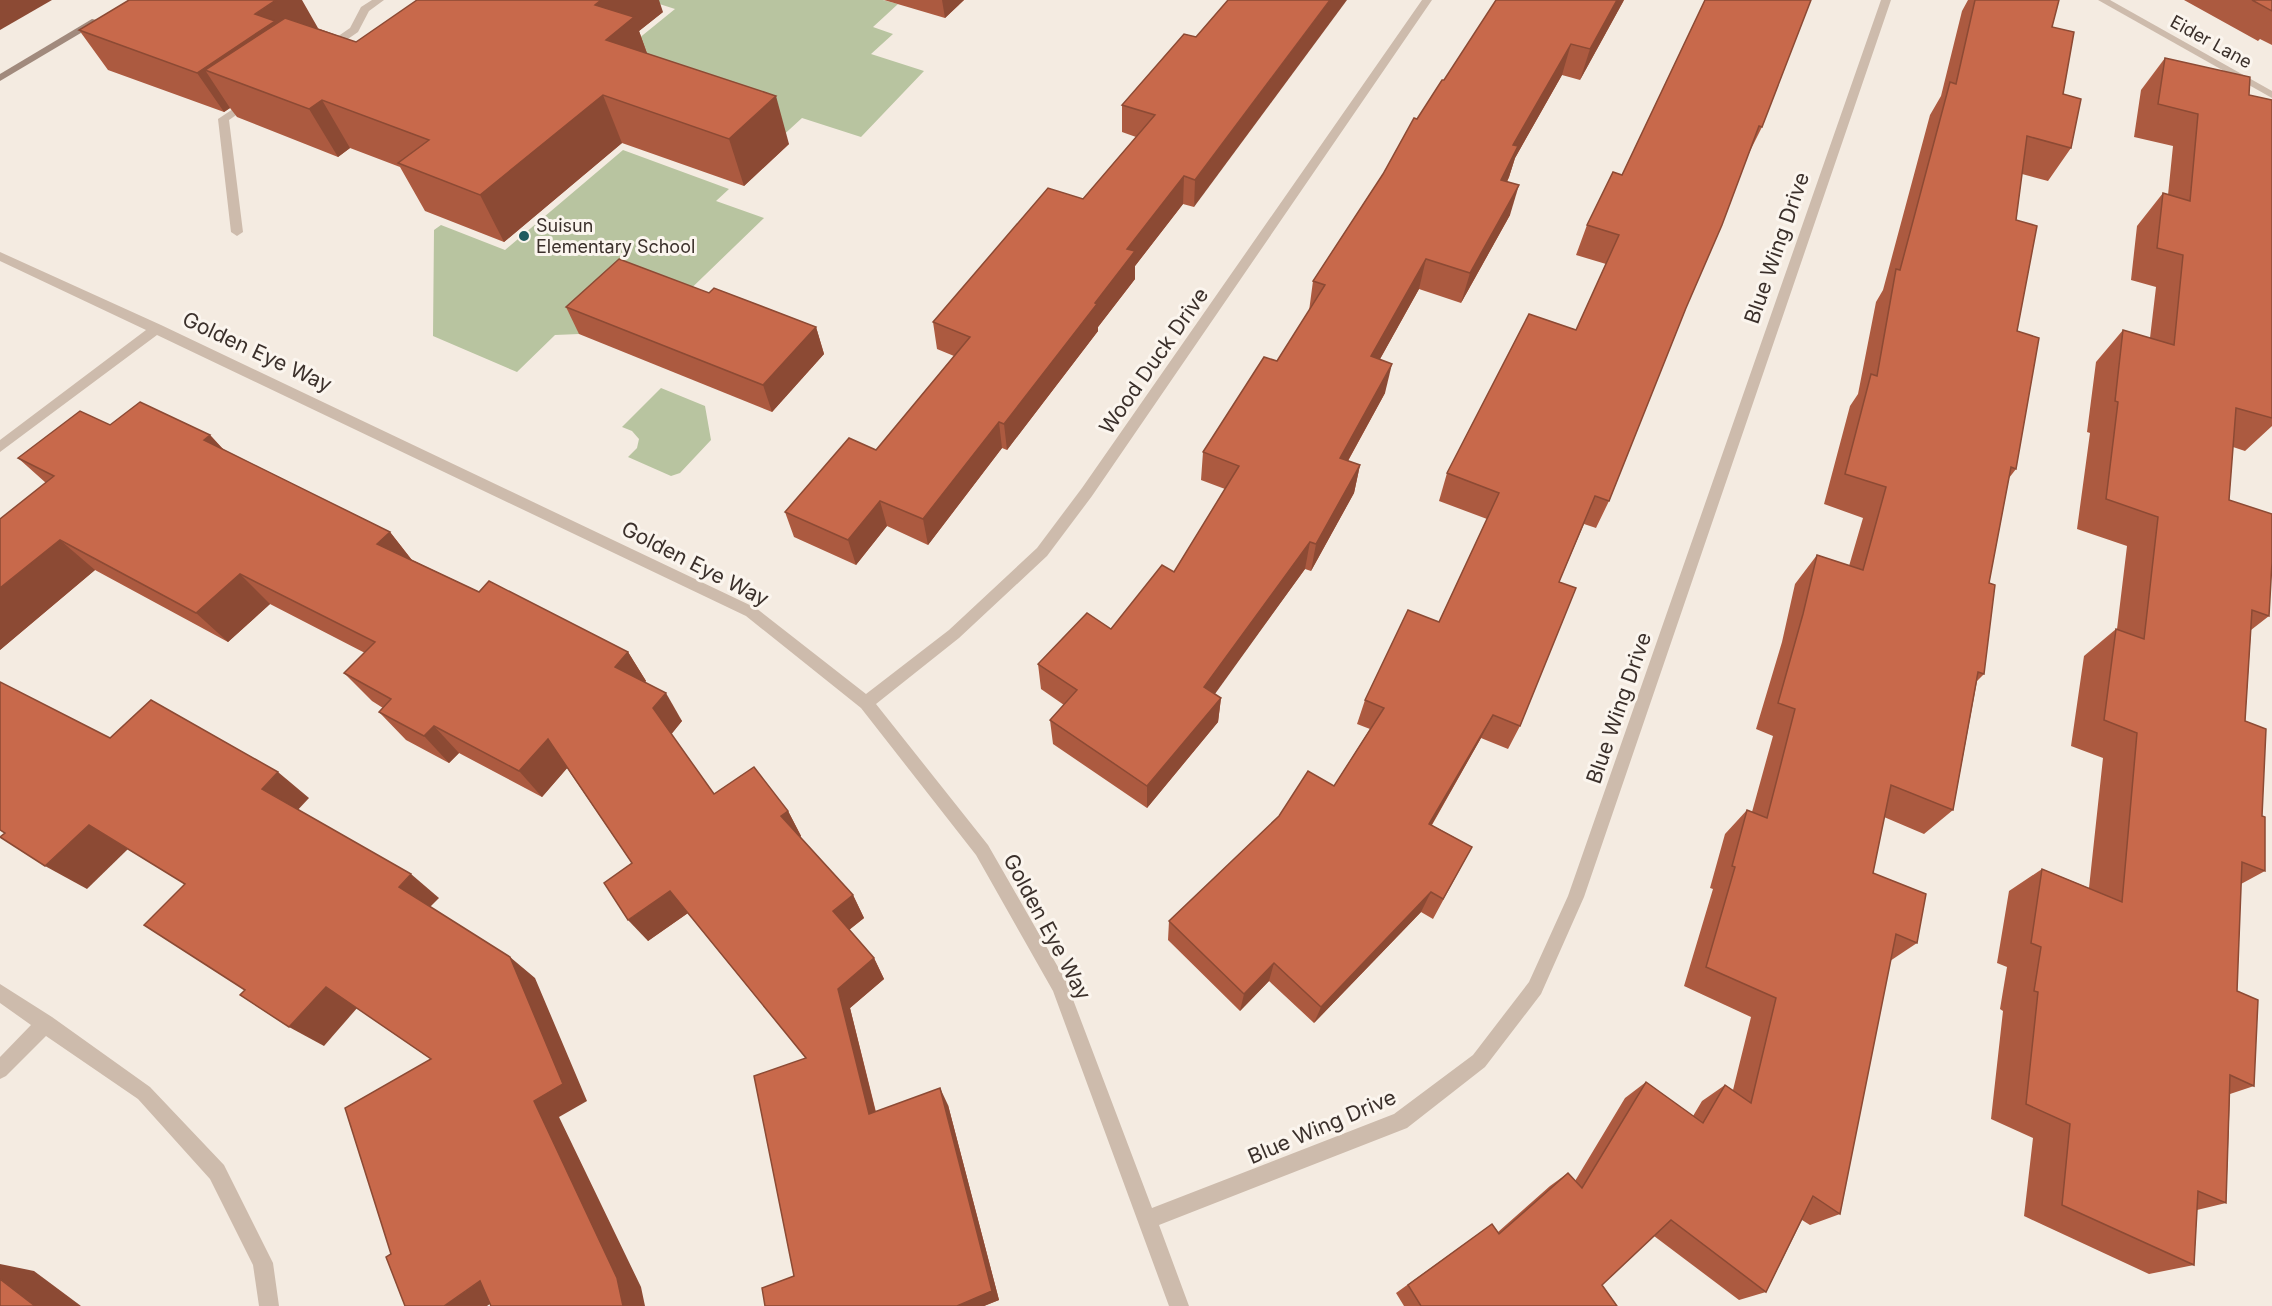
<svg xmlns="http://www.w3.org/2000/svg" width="2272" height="1306" viewBox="0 0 2272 1306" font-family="Inter,sans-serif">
<rect width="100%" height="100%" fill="#f4ebe1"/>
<!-- green -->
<g fill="#b8c4a0">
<path d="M647 0H883L898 4 873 27 893 34 871 54 924 71 861 137 802 118 778 140 622 52 675 9Z"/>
<path d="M623 150 729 189 716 201 764 218 675 304 629 287 579 334 555 335 517 372 433 336 434 230 441 225 505 250Z"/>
<path d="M661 388 705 406 711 440 680 473 671 476 628 457 637 448 639 439 632 431 622 427Z"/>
</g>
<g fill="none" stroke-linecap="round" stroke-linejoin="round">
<!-- lane -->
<g fill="#cdbbac" fill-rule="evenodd">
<path d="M372 0H384L369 11 358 32 332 50H324V46L350 28 361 7Z"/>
<path d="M248 99 253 102 252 104 229 120 243 232 237 236 231 232 218 119Z"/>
</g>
<!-- street -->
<g fill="#cdbbac" fill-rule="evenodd">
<path d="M1422 0H1432L1092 496 1047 556 959 638 876 704 988 845 1066 981 1152 1208 1394 1114 1473 1055 1529 982 1568 896 1881 0H1891L1584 897 1541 994 1485 1067 1407 1128 1159 1225 1189 1306H1169L1053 991 976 855 861 708 746 616 157 335 0 452V440L146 330 0 261V252L161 325 756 608 866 694 949 630 1037 548 1082 488Z"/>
<path d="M2098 0H2110L2272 91V98Z"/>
<path d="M0 984 52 1017 150 1087 224 1165 273 1263 279 1306H259L253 1265 210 1179 138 1099 46 1036 6 1076 0 1079V1057L31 1025 0 1003Z"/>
</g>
<!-- secondary -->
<path fill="#a18a7d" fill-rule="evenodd" d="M92 19 101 21 0 81V74Z"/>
</g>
<!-- wall -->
<g fill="#ac5a40">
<path d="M884 0H964L945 18Z"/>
<path d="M1228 0 1194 207 1183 204 1135 266V279L1098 327V331L1007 450 1002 448 928 545 887 526 856 565 794 537 785 512 876 450 954 356 937 349 933 322 1083 199 1136 137 1122 132V105L1196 37Z"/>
<path d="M1624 0 1580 80 1562 75 1515 158 1509 177 1507 182 1510 215 1461 303 1419 289 1380 359 1385 393 1348 461 1360 465 1354 493 1311 571 1305 569 1214 694 1221 698 1218 722 1147 808 1053 744 1050 720 1064 705 1041 689 1038 664 1111 629 1174 572 1225 489 1201 480 1203 452 1277 361 1309 311 1313 281 1383 174 1417 119 1444 80Z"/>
<path d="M1705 0 1762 127 1748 155 1686 308 1609 501 1596 528 1584 524 1559 582 1520 726 1508 749 1481 738 1432 825 1472 847 1433 919 1421 912 1314 1023 1269 981 1240 1011 1168 940 1169 921 1334 786 1370 729 1357 724 1365 700 1439 622 1487 519 1439 501 1447 473 1576 330 1606 264 1576 255 1587 225 1622 175Z"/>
<path d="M1968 0H2059L2052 27 2071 148 2048 181 2022 174 2016 220V469L2009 478 1989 583 1984 674 1977 681 1953 810 1924 834 1884 817 1873 873 1917 943 1890 961 1840 1214 1810 1225 1802 1220 1766 1292 1739 1300 1654 1236 1602 1285 1617 1306H1404L1396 1293 1492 1224 1498 1232 1550 1186 1568 1173 1575 1181 1625 1098 1646 1082 1693 1116 1702 1101 1725 1085 1733 1090 1751 1017 1684 986 1713 889 1710 888 1725 834 1747 810 1752 812 1773 736 1756 729 1782 642 1795 584 1817 555 1849 566 1863 518 1824 504 1850 406 1858 394 1876 302 1883 290 1930 115 1941 96 1962 11Z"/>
<path d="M2184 0H2272V45L2260 39 2258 41Z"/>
<path d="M663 12 639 31 647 53 789 144 744 186 622 143 504 242 425 211 400 167 350 148 338 157 237 117 230 108 224 112 108 70 79 30 318 28H317L356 42Z"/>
<path d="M2165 58 2249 95 2272 100V426L2245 451 2233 447 2229 500 2269 616 2251 630 2245 721 2262 816 2265 871 2241 884 2237 991 2254 1086 2230 1094 2226 1203 2197 1210 2194 1265 2149 1274 2024 1216 2033 1138 1991 1119 2003 1011 2000 1009 2007 967 1997 963 2009 891 2042 869 2089 888 2103 758 2071 746 2084 656 2116 629H2117L2127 546 2077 529 2090 433 2087 432 2096 362 2123 330 2150 338 2156 287 2131 280 2137 226 2163 193 2168 195 2173 146 2134 137 2141 90Z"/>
<path d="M709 293 816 327 824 354 772 412 579 334 566 307Z"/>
<path d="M210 435 224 450 390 532 412 560 479 592 628 652 646 681 645 682 682 721 671 734 714 794 788 811 801 836 800 837 853 895 864 918 849 930 874 958 884 979 850 1008 876 1112 948 1105 999 1300 984 1306H765L794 1276 806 1058 688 913 648 941 632 863 567 768 542 797 459 753 449 763 406 740 379 712 383 708 372 701 344 673 365 653 270 604 228 642 95 570 0 650 46 483 18 458Z"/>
</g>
<!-- shaded-wall -->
<g fill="#8c4a34">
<path d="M0 0H52L0 30Z"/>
<path d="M276 0H302L318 28 290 46 205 70 230 108 224 112 197 73 255 14Z"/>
<path d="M601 0H659L663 12 639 31 651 65 606 40 595 5Z"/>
<path d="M942 0H964L945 18Z"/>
<path d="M1330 0H1347L1194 207 1195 180Z"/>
<path d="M1617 0H1624L1580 80 1590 49Z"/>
<path d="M1571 44 1562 75 1515 158 1509 177 1493 210 1501 180 1513 145Z"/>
<path d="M603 95 622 143 504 242 480 195Z"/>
<path d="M776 96 789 144 744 186 729 139Z"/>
<path d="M322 100 350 148 338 157 309 109Z"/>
<path d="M1184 176 1183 204 1135 266V279L1098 327V331L1007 450 1004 424 1095 303 1127 249Z"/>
<path d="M1519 185 1510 215 1461 303 1470 273Z"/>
<path d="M1426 259 1419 289 1365 386 1371 356Z"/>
<path d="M816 327 824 354 772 412 763 385Z"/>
<path d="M1392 364 1385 393 1334 486 1340 458Z"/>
<path d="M999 422 1002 448 928 545 923 519Z"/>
<path d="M210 435 239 467 204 440Z"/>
<path d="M1360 465 1354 493 1311 571 1316 544Z"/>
<path d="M880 501 887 526 856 565 848 540Z"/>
<path d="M390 532 414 563 377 544Z"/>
<path d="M60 540 95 570 0 650V588Z"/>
<path d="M1310 542 1305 569 1202 712 1204 687Z"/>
<path d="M240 574 270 604 228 642 196 613Z"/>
<path d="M628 652 646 681 633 695 615 667Z"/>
<path d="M666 693 682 721 670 736 653 708Z"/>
<path d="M1221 698 1218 722 1147 808V786Z"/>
<path d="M1493 715 1481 738 1420 845 1429 824Z"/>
<path d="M434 726 459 753 449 763 424 736Z"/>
<path d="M548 739 569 766 542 797 519 771Z"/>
<path d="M278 772 309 798 294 814 262 789Z"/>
<path d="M788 811 801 836 795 841 781 816Z"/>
<path d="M89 825 128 849 87 889 45 866Z"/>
<path d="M411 874 439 898 427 910 399 887Z"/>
<path d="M670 891 688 913 648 941 628 920Z"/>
<path d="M1431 892 1421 912 1314 1023 1321 1007Z"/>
<path d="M853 895 864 918 845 933 833 911Z"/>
<path d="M510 957 535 978 587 1101 559 1117 641 1287 645 1306H623L534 1101Z"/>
<path d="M874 958 884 979 850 1008 880 1130 869 1114 838 989Z"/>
<path d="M1274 963 1269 981 1240 1011 1244 994Z"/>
<path d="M326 987 358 1007 324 1046 289 1027Z"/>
<path d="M940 1088 948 1105 999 1300 984 1306H957Z"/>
<path d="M0 1264 34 1271 81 1306H35L0 1279Z"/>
<path d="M480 1281 510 1290 487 1306H444Z"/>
</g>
<!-- building -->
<g fill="#c8694b" stroke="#8c4a34" stroke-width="1.5">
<path d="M129 0H276L255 14 275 21 197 73 79 30Z"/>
<path d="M417 0H601L595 5 634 17 606 40 776 96 729 139 603 95 480 195 398 163 429 140 322 100 309 109 205 70 285 18 356 42Z"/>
<path d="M1228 0H1330L1195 180 1184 176 1127 249 1135 251 1095 303 1097 304 1004 424 999 422 923 519 880 501 848 540 785 512 849 438 876 450 970 337 933 322 1048 188 1083 199 1155 115 1122 105 1184 34 1196 37Z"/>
<path d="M1496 0H1617L1590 49 1571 44 1513 145 1518 146 1501 180 1519 185 1470 273 1426 259 1371 356 1392 364 1340 458 1360 465 1316 544 1310 542 1204 687 1221 698 1147 786 1050 720 1077 690 1038 664 1087 613 1111 629 1162 565 1174 572 1239 466 1203 452 1264 357 1277 361 1325 285 1313 281 1383 174 1414 118 1417 119 1442 80H1444Z"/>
<path d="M1705 0H1811L1762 127 1759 126 1722 225 1686 308 1609 501 1595 496 1559 582 1576 588 1520 726 1493 715 1429 824 1472 847 1443 899 1431 892 1321 1007 1274 963 1244 994 1169 921 1279 816 1308 771 1334 786 1384 708 1365 700 1408 610 1439 622 1499 493 1447 473 1529 314 1576 330 1619 235 1587 225 1613 172 1622 175Z"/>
<path d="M1975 0H2059L2052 27 2074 32 2063 94 2081 99 2071 148 2027 136 2016 220 2037 226 2017 331 2039 338 2016 469 2011 467 1989 583 1995 585 1984 674 1978 672 1953 810 1891 785 1873 873 1926 894 1917 943 1896 934 1840 1214 1813 1196 1766 1292 1671 1220 1602 1285 1617 1306H1421L1408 1285 1492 1224 1499 1234 1568 1173 1582 1188 1646 1082 1703 1123 1725 1085 1751 1103 1776 998 1706 967 1735 867 1732 866 1747 810 1767 818 1795 709 1778 703 1803 614 1817 555 1863 570 1886 487 1845 474 1871 374 1877 376 1896 269 1900 270 1950 82 1956 84Z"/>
<path d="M2252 0H2272V11Z"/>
<path d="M2165 58 2250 77 2249 95 2272 100V418L2236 408 2229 500 2272 514V562L2269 616 2252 610 2245 721 2266 729 2262 816 2265 817V871L2242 862 2237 991 2258 1000 2254 1086 2230 1075 2226 1203 2198 1191 2194 1265 2062 1205 2070 1124 2026 1104 2038 992 2034 991 2041 947 2031 943 2042 869 2122 902 2137 733 2104 720 2116 629 2144 639 2158 517 2106 499 2118 402 2115 401 2123 330 2174 345 2183 255 2157 248 2163 193 2190 201 2198 114 2158 104Z"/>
<path d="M619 259 709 293 714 288 816 327 763 385 566 307Z"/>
<path d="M140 402 210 435 204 440 390 532 377 544 479 592 489 581 628 652 615 667 666 693 653 708 714 794 754 767 788 811 781 816 853 895 833 911 874 958 838 989 869 1114 940 1088 992 1291 957 1306H765L762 1288 794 1276 754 1076 806 1058 670 891 628 920 604 883 632 863 548 739 519 771 434 726 424 736 379 712 391 699 344 673 375 642 240 574 196 613 60 540 0 588V519L54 476 18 458 80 411 110 425Z"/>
<path d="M0 682 110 738 151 700 278 772 262 789 411 874 399 887 510 957 563 1084 534 1101 617 1278 623 1306H491L480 1281 444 1306H405L386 1257 391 1254 345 1108 431 1059 326 987 289 1027 240 995 245 990 144 925 185 884 89 825 45 866 0 837 5 833 0 830Z"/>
<path d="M0 1279 35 1306H0Z"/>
</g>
<!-- markers -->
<circle fill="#1f5a5e" stroke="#fbf5ee" stroke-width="2" cx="524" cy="236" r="6"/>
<g text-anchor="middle" stroke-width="6" stroke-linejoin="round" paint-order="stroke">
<!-- far-street labels -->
<g font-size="18" fill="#3b302b" stroke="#fbf5ee">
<text transform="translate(2211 42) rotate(29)" y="6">Eider Lane</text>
</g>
<!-- far-poi labels -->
<g font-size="18" fill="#3b302b" stroke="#fbf5ee" text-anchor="start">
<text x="536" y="232">Suisun<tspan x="536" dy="21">Elementary School</tspan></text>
</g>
<!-- street labels -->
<g font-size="21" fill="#3b302b" stroke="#fbf5ee">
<text transform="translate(1777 248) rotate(-71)" y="7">Blue Wing Drive</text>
<text transform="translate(257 352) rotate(25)" y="7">Golden Eye Way</text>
<text transform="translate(1154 361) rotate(-55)" y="7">Wood Duck Drive</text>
<text transform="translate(695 564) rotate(27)" y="7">Golden Eye Way</text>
<text transform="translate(1619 708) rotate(-71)" y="7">Blue Wing Drive</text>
<text transform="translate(1047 927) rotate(62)" y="7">Golden Eye Way</text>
<text transform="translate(1322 1127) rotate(-23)" y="7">Blue Wing Drive</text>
</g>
</g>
</svg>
